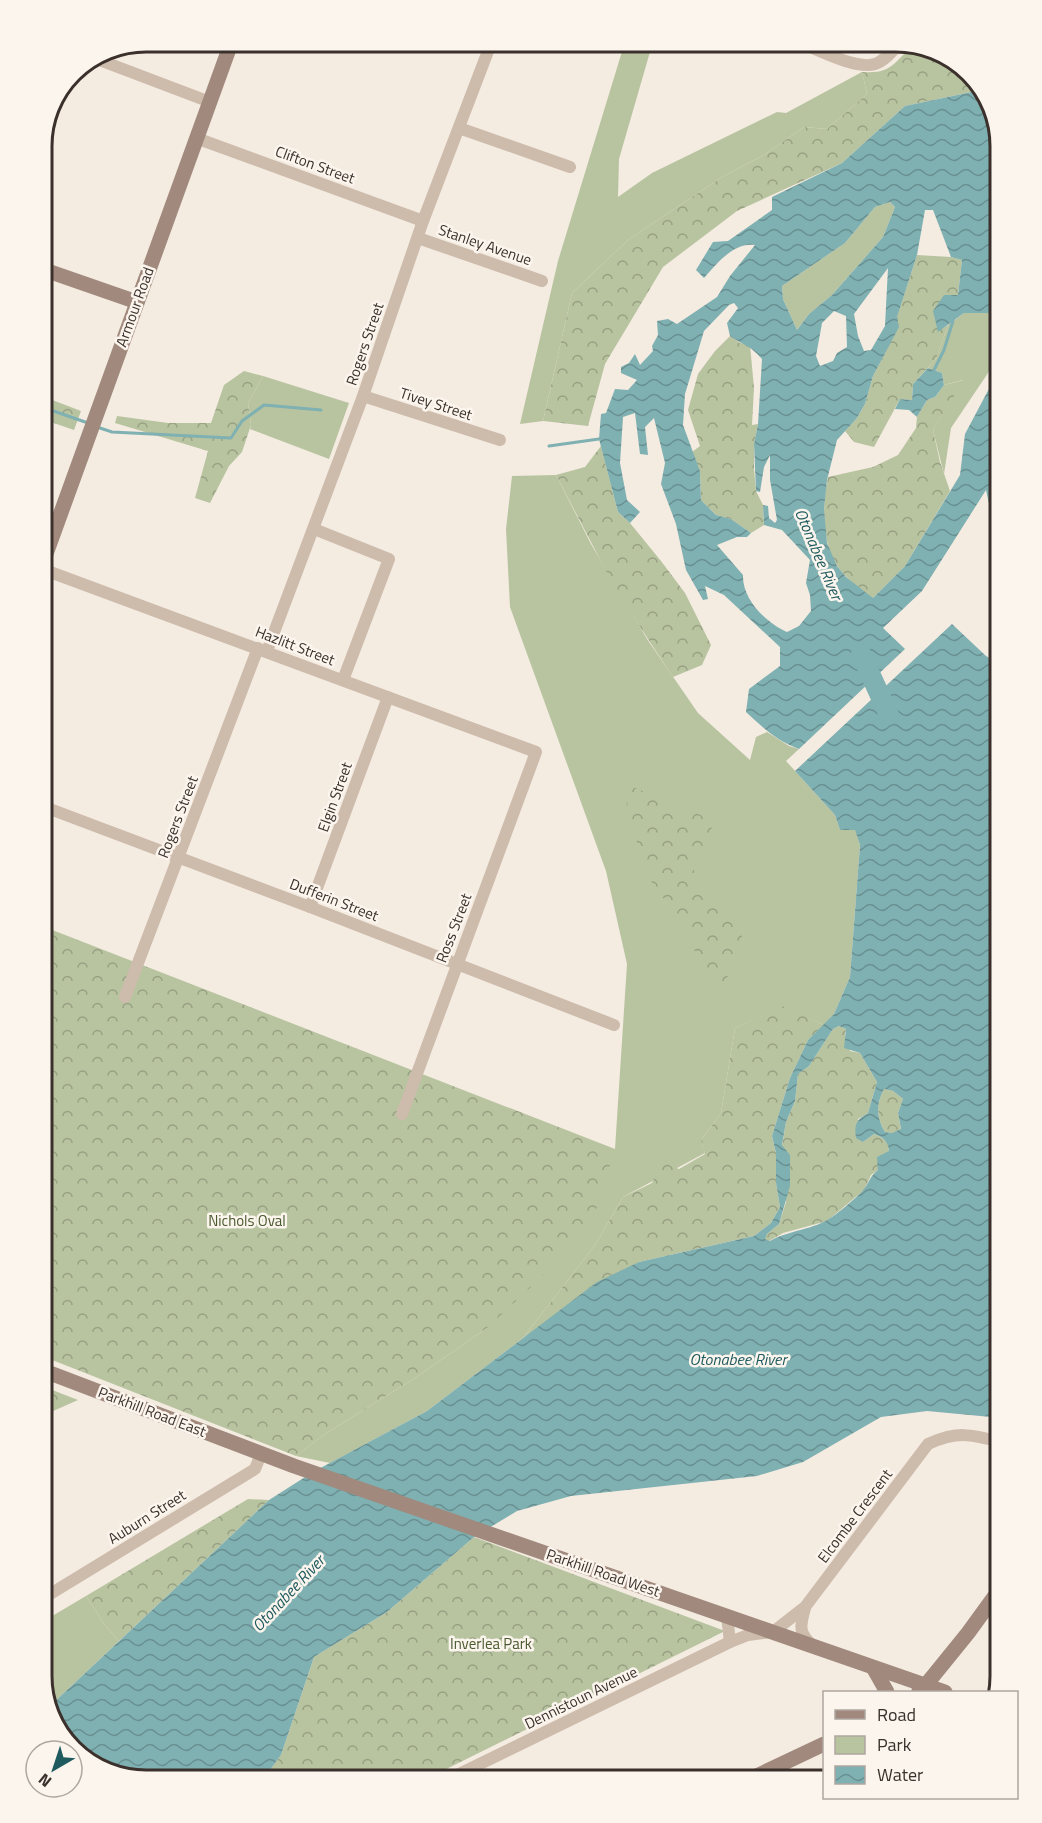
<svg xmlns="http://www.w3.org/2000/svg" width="1042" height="1823" viewBox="0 0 1042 1823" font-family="'Titillium Web',sans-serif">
<defs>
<pattern id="forest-crowns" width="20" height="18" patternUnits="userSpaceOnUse" patternTransform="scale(1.5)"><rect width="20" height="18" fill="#b8c4a0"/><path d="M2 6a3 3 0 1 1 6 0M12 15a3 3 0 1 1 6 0" fill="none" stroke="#97a083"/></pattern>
<pattern id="water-waves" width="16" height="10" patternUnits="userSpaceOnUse" patternTransform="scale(1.5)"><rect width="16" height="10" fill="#7fb0b2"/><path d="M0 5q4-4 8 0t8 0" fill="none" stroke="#699091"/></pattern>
</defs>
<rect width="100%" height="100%" fill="#f4ebe1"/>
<!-- green -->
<g fill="#b8c4a0">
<path d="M624 45H652L619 159 618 197 652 173 777 112 786 113 862 72 867 94 827 129 804 127 764 155 722 177 628 240 572 293 543 421 520 424 558 261Z"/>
<path d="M890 202 895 207 883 237 832 295 809 314 797 330 783 299 782 286 845 243 875 207Z"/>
<path d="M964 313H1000V351L988 373 951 428 944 474 933 430 963 380 944 385 942 373 928 368 936 359 948 325Z"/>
<path d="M263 376 349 403 329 459 250 429 251 425 248 403Z"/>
<path d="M556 475 591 544 647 639 698 713 750 760 756 737 767 732 789 746 799 749 786 761 835 815 840 830 855 829 860 845 850 977 834 1014 824 1025 782 1007 735 1028 721 1113 701 1140 705 1153 623 1197 595 1245 523 1338 427 1411 330 1463 296 1456 325 1434 415 1378 487 1328 615 1149 627 964 606 871 510 607 506 529 512 476Z"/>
<path d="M86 1596 104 1624 119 1641 49 1707 42 1677V1622Z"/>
</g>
<!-- forest -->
<g fill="url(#forest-crowns)">
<path d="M913 46 954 60 981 90 905 106 842 163 737 211 663 267 605 364 588 426 543 421 572 293 628 240 722 177 764 155 804 127 827 129 867 94 862 72C893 74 892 63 913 46Z"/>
<path d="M917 255 951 257 962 260 958 295 938 331 948 325 936 359 913 384 912 400 900 399 874 447 854 442 845 431 857 418 865 404 873 376 885 353Z"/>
<path d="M730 336 740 343 750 345 754 388 752 425 758 424 754 444V469L756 491 763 505 764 525 751 533 731 519 716 515 701 500 700 471 692 452 700 446 688 410 698 374 715 351Z"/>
<path d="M244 371 263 376 248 403 251 425 242 452 229 466 210 503 195 498 208 451 115 423 117 416 168 423H211L224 385Z"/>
<path d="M964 380 933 430 940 462 950 491 905 566 872 599C861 589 847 580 838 567 821 542 822 505 828 477L873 467 898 455 916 428 917 417 927 400 935 397 944 385Z"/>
<path d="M42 396 81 411 74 430 45 420 42 427Z"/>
<path d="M601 446 618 512 630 523 661 561 685 593 711 645 702 665 673 677 617 592 556 475 585 467Z"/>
<path d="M621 782 715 821 692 868 715 899 741 926 743 951 720 989 697 969 693 939 648 877 639 850Z"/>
<path d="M42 926 615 1149 596 1210 584 1236 533 1285 487 1328 415 1378 325 1434 296 1456 42 1356Z"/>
<path d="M782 1006 824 1025 808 1040 790 1078 772 1136 776 1153V1183L780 1207 771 1223 754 1236 639 1262 523 1338 595 1245 623 1197 652 1183 662 1162 679 1169 705 1154 701 1140 721 1113 735 1028Z"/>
<path d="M839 1026 846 1029 845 1036 850 1051 860 1053 877 1082 868 1113 858 1119 863 1142 874 1134 881 1137 888 1143 889 1151 878 1170 871 1175 864 1190 827 1221 783 1233 769 1241 764 1239 767 1234 779 1224 786 1202 782 1146 786 1122 795 1101 798 1074 809 1066 833 1029Z"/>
<path d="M884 1089 893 1091 903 1099 898 1113 901 1130 892 1133 885 1132C876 1117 876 1104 884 1089Z"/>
<path d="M42 1386 78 1400 42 1416Z"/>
<path d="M248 1499 269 1500 119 1641 104 1624 86 1596Z"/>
<path d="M474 1537 725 1631 422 1781H262L281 1755 314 1657 387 1612Z"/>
</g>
<!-- water -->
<g fill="url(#water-waves)" fill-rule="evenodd">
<path d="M981 90 989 100 1000 146V231L993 240 1000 245V313H964L938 332 933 311 944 295H958L962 260 951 257 933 210H925L917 255 897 317 899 327 873 376 865 404 857 418 837 440 827 480 824 509 827 543 837 566 846 577 873 598 905 566 960 475 965 434 1000 368V540L997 541 986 490 922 591 883 628 905 649 799 749C777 741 762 727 746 712L749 689 780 666V647L724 595 705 586 708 599 703 600 686 570 676 524 661 484 665 463 654 418 645 427 648 455 640 454 635 413 623 417 620 463 627 500 640 512 630 523 618 512 599 439 601 414 606 413 615 389 628 390 637 380 621 373V367L629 363 635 354 640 365 653 351 652 346 658 335 657 321 668 319 677 324 717 297 730 276 755 245C734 242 717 263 704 278L696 270 713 242 728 241 772 210V197L842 163 905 106ZM890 202 895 207 883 237 832 295 809 314 797 330 783 299 782 286 845 243 875 207ZM888 268 885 326 871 350 864 351 858 336 854 314ZM734 303 738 308 727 323 730 336C744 346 749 344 762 359L758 424 754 444 756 491 760 492 764 467 770 455V480L777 520 775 523 769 518 768 506 763 505 764 525 782 530 810 560 806 583 810 595 811 611 799 626 787 632C766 623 742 599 743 575L717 545 737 537H747L751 533 731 519 716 515 701 500 700 471 683 425 685 394 704 331 729 305ZM834 311 846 316 847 347 837 353 833 361 820 366 816 356 822 323Z"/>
<path d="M928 368 942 373 944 385 935 397 927 400 917 417 909 410 895 409 900 399 912 400 913 384Z"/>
<path d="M952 624 986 656 1000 664V1415L991 1417 927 1411 881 1417 803 1462 757 1476 571 1496 517 1511 474 1537 387 1612 314 1657 281 1755 262 1781H140L89 1764 53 1723 49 1707 269 1500 313 1472 427 1411 597 1282 639 1262 754 1236 771 1223 780 1207 776 1183V1153L772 1136 790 1078 808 1040 834 1014 850 977 860 845 855 830H840L835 815 795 771ZM839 1026 846 1029 844 1048 860 1053 877 1082 868 1113C856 1120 854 1124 856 1138L863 1142 874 1134C883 1137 888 1141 889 1151L877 1157 878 1170C870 1176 870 1181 864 1189 860 1195 838 1213 832 1217 814 1230 789 1230 770 1241L765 1239 767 1234 779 1224 790 1186V1155L782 1145 786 1122 795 1101 798 1074 809 1066 833 1029ZM884 1089 893 1091 903 1099 898 1113 901 1129 892 1133 885 1132C876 1117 876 1104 884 1089Z"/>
</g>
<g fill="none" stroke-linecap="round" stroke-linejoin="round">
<!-- stream -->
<g stroke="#7fb0b2" stroke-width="3">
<path d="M934 370 944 350 953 321"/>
<path d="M42 407 88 423"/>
<path d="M97 427 112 432 231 438 242 421 264 405 321 410"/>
<path d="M549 446 599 439"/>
</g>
<!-- river -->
<path stroke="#7fb0b2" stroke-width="20" d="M861 654 889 715"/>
<!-- street -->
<g stroke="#cdbbac" stroke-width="12">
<path d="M801 43C818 50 857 70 875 64 885 61 894 49 901 42"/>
<path d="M94 58 210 102"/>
<path d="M459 128 570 167"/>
<path d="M196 138 423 221"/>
<path d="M418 238 542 281"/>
<path d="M363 396 500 440"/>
<path d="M314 529 389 559 343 680"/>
<path d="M42 569 536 752 402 1114"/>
<path d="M267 651 363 396 423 221 490 46"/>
<path d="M42 806 310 907 614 1025"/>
<path d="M310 907 388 697"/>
<path d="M125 997 258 648"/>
<path d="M42 1599 255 1469 261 1454"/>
<path d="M805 1608C800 1626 798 1633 813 1646"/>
<path d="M727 1616 730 1642"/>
<path d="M445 1781 730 1642 748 1635 773 1632 805 1607 928 1444C957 1431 970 1434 1000 1442"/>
</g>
<!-- secondary -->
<g stroke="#a18a7d" stroke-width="15">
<path d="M42 269 137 302"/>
<path d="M42 565 229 49"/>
<path d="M42 1370 294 1466 945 1692"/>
<path d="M874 1669 887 1692"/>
<path d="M919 1691 925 1686 968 1633 1000 1589"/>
<path d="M746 1781 824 1744"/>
</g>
</g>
<g text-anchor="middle" stroke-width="5" stroke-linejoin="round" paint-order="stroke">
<!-- street labels -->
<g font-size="15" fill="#3b302b" stroke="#fbf5ee">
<text transform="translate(315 165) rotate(20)" y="5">Clifton Street</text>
<text transform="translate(485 245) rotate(19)" y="5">Stanley Avenue</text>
<text transform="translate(135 307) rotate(-70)" y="5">Armour Road</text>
<text transform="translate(365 344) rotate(-71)" y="5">Rogers Street</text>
<text transform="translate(436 404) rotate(18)" y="5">Tivey Street</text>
<text transform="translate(295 646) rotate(21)" y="5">Hazlitt Street</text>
<text transform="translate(335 797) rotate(-70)" y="5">Elgin Street</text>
<text transform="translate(178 817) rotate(-69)" y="5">Rogers Street</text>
<text transform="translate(334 900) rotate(21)" y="5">Dufferin Street</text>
<text transform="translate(454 928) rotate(-69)" y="5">Ross Street</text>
<text transform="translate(152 1412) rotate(21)" y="5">Parkhill Road East</text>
<text transform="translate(855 1516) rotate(-53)" y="5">Elcombe Crescent</text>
<text transform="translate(147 1517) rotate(-32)" y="5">Auburn Street</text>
<text transform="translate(603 1573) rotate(19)" y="5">Parkhill Road West</text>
<text transform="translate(581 1698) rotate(-26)" y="5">Dennistoun Avenue</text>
</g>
<!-- park labels -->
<g font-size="15" fill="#4a5a2e" stroke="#fbf5ee">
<text x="247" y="1226">Nichols Oval</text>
<text x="491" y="1649">Inverlea Park</text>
</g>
<!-- water labels -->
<g font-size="16" font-style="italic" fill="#1f5a5e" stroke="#fbf5ee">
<text transform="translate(819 554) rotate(67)" y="6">Otonabee River</text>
<text x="738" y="1365">Otonabee River</text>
<text transform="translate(288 1593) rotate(-47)" y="6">Otonabee River</text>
</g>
</g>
<!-- crop -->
<path d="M0 0H1042V1823H0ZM146 52H896A94 94 0 0 1 990 146V1676A94 94 0 0 1 896 1770H146A94 94 0 0 1 52 1676V146A94 94 0 0 1 146 52Z" fill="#fbf5ee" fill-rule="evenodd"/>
<path fill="none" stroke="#3b302b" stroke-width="3" d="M146 52H896A94 94 0 0 1 990 146V1676A94 94 0 0 1 896 1770H146A94 94 0 0 1 52 1676V146A94 94 0 0 1 146 52Z"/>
<!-- legend -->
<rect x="823" y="1691" width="195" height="108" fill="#fbf5ee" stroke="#aea6a0" stroke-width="1.5"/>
<rect x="835" y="1710" width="30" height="9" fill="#a18a7d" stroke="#aea6a0" stroke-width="1.5"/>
<text x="877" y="1721" font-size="18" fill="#3b302b">Road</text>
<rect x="835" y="1736" width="30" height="18" fill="#b8c4a0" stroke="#aea6a0" stroke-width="1.5"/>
<text x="877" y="1751" font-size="18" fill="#3b302b">Park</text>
<rect x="835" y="1766" width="30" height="18" fill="url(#water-waves)" stroke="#aea6a0" stroke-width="1.5"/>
<text x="877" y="1781" font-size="18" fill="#3b302b">Water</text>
<!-- north arrow -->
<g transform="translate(54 1769) rotate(219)"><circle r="28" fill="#fbf5ee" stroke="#aea6a0" stroke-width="1.5"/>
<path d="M0-4.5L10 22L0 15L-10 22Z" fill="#1f5a5e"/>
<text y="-9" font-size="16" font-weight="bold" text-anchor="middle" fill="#3b302b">N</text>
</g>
</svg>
